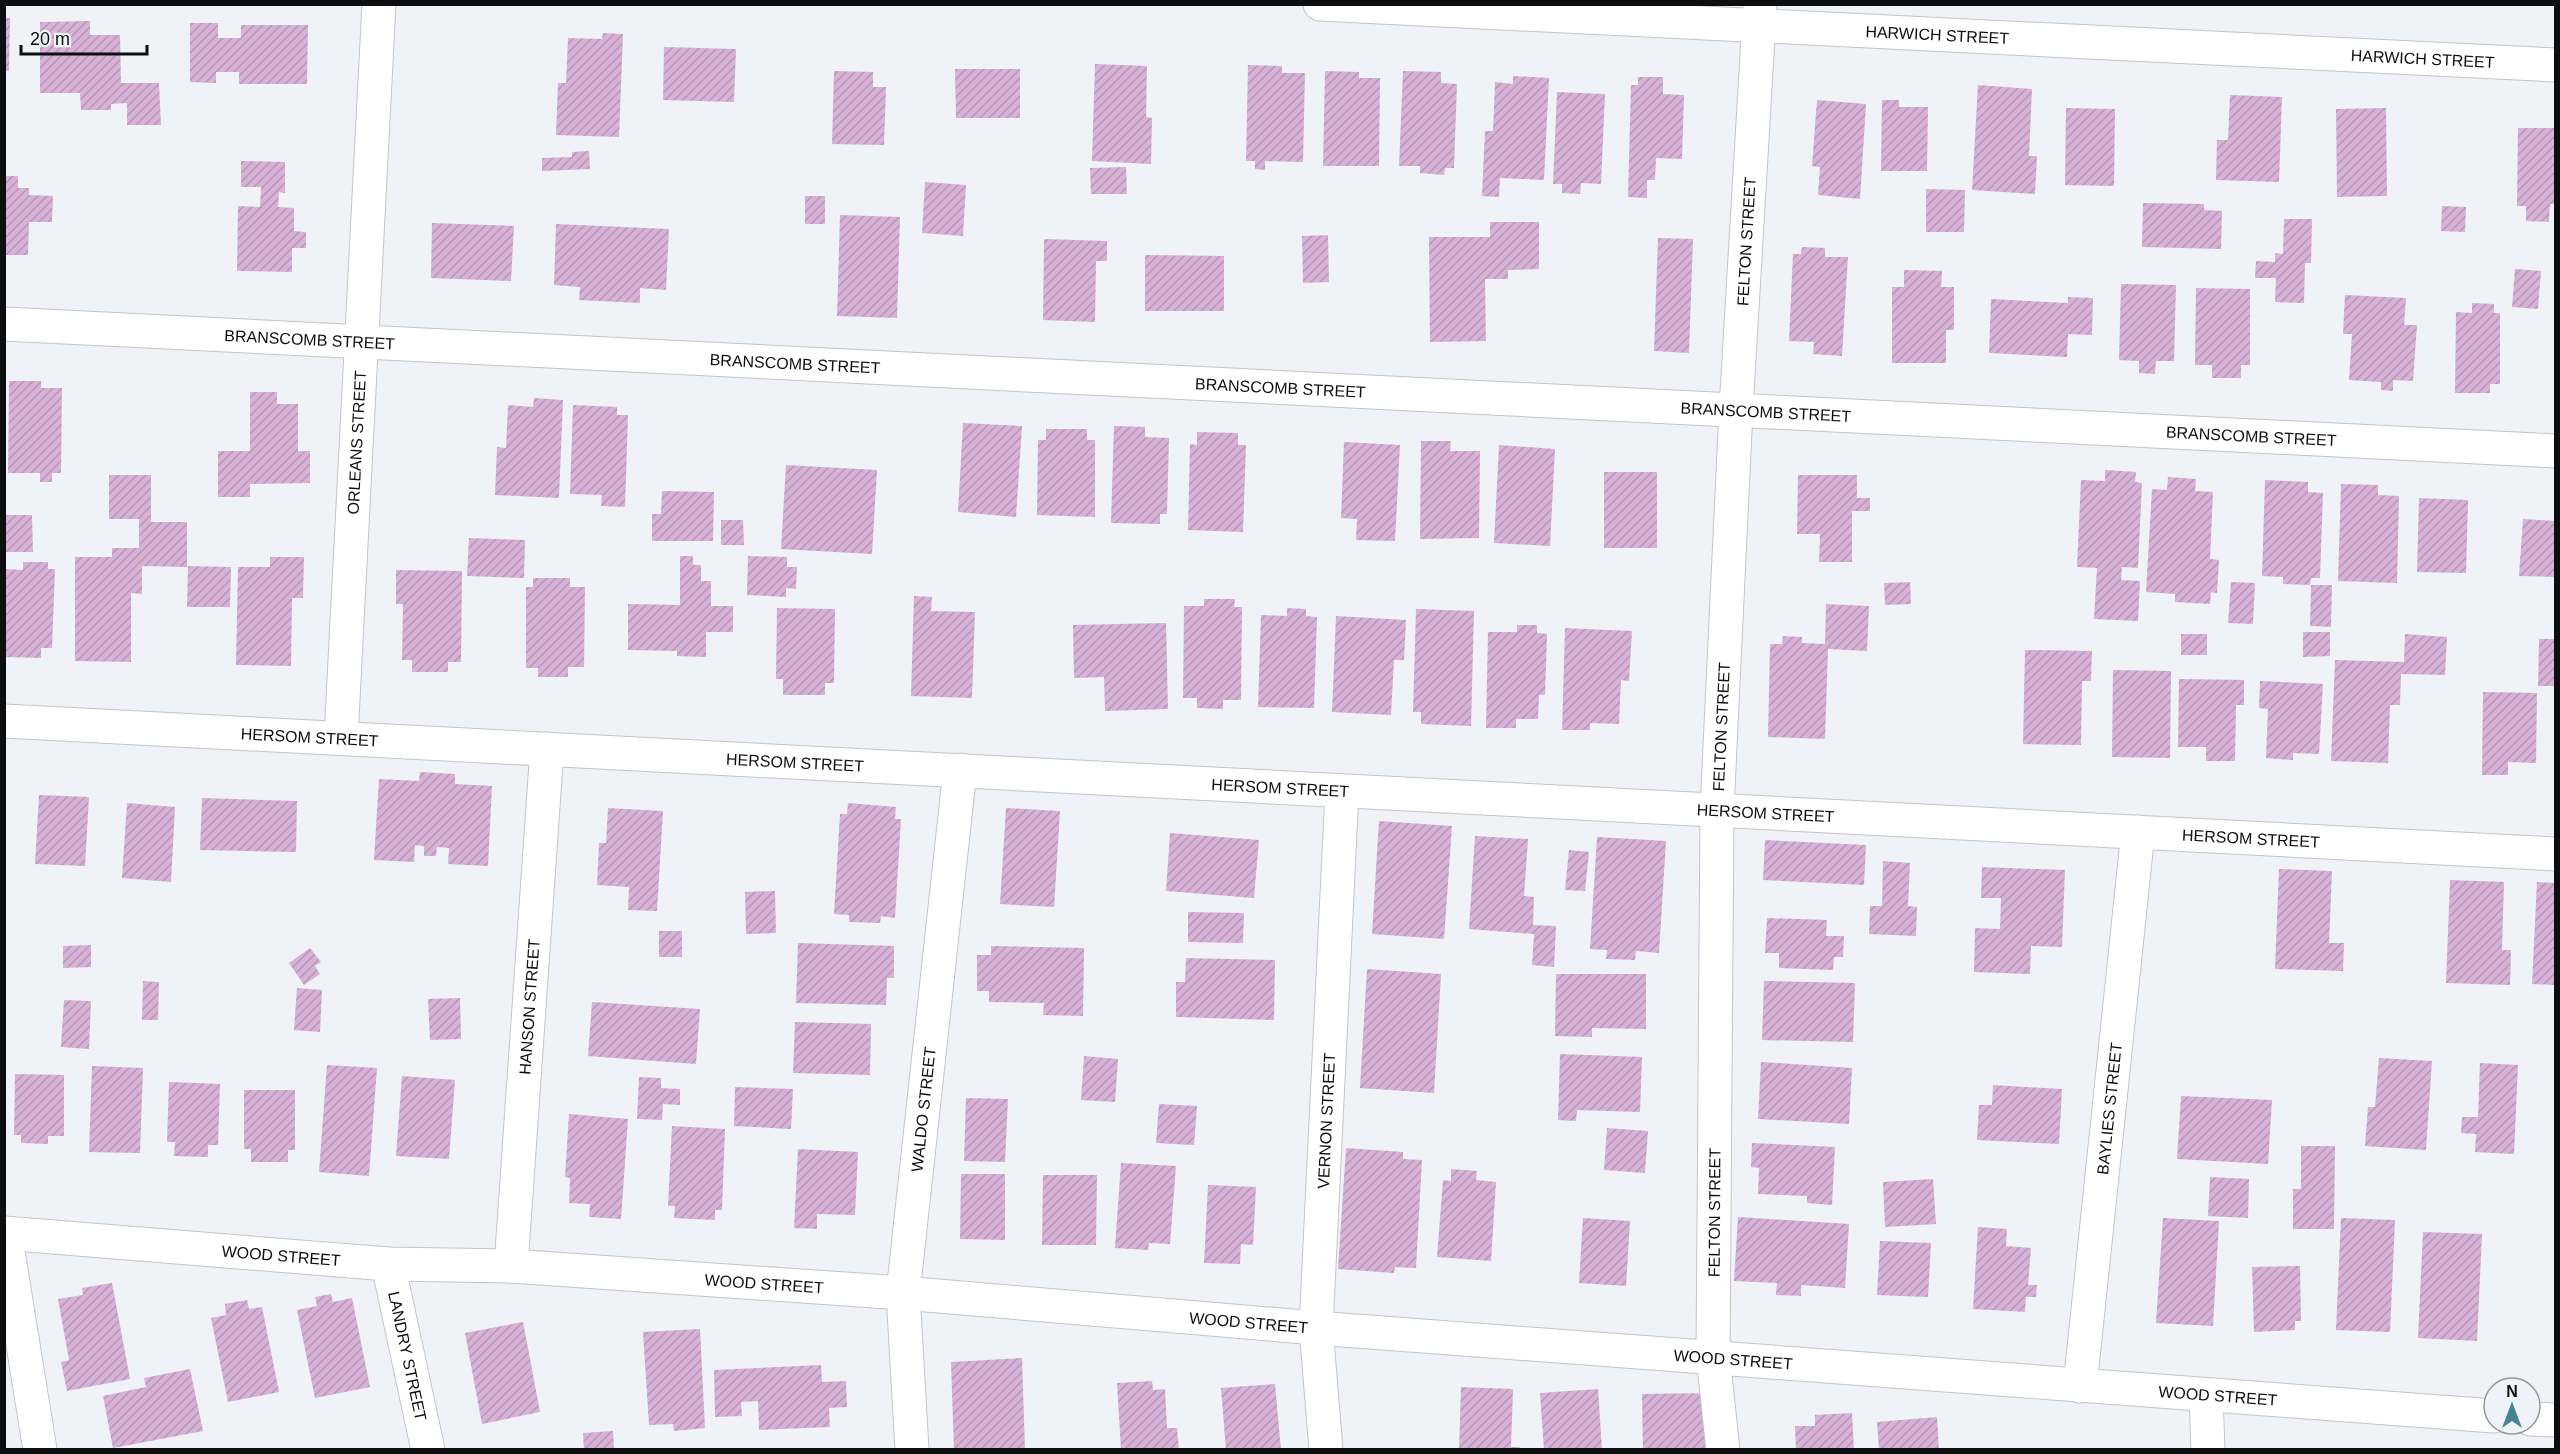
<svg xmlns="http://www.w3.org/2000/svg" width="2560" height="1454" viewBox="0 0 2560 1454" font-family="Arial,sans-serif">
<defs>
<pattern id="building-hatch" width="6" height="6" patternUnits="userSpaceOnUse" patternTransform="scale(1.5)"><rect width="6" height="6" fill="#d7b1d6"/><path d="M-1 1l2-2M0 6l6-6M5 7l2-2" fill="none" stroke="#b797b7"/></pattern>
</defs>
<rect width="100%" height="100%" fill="#eff2f7"/>
<!-- building -->
<g fill="url(#building-hatch)">
<path d="M4 18H10L9 71H4Z"/>
<path d="M90 21V35H120L121 83H159L161 125H127V103L111 104V110H81L80 93H40V22Z"/>
<path d="M190 23H218V38H241V25H308L307 84H239V72H216V83L190 82Z"/>
<path d="M603 33 623 34 619 137 556 135 558 83H566L568 38 602 39Z"/>
<path d="M664 47 736 49 734 102 663 100Z"/>
<path d="M1095 64 1147 66 1146 117 1152 118 1151 164 1092 161Z"/>
<path d="M1248 65 1282 66V73H1305L1303 162 1265 161V170L1255 169V161H1246Z"/>
<path d="M955 69H1020V118H956Z"/>
<path d="M834 71 873 72V87H886L884 145 832 144Z"/>
<path d="M1325 71 1359 72V78H1380L1379 166H1323Z"/>
<path d="M1403 71 1441 72V83L1457 84 1454 168H1445L1444 175 1420 173V166H1399Z"/>
<path d="M1513 76 1549 78 1544 180 1500 178 1499 197 1482 196 1485 131H1493L1495 82 1513 84Z"/>
<path d="M1638 77H1663V94L1684 95 1682 159 1656 158 1655 180H1647V198L1628 197 1631 85H1638Z"/>
<path d="M1978 85 2032 89 2029 156H2037L2035 194 1972 190Z"/>
<path d="M1557 92 1605 94 1601 184 1581 183 1580 194 1562 193V184H1553Z"/>
<path d="M2230 95 2282 97 2279 182 2216 180 2217 140H2228Z"/>
<path d="M1817 100 1866 104 1860 199 1818 195 1820 167 1812 166Z"/>
<path d="M1882 100H1899V107H1928L1927 171H1881Z"/>
<path d="M2066 108 2115 109 2114 186 2065 185Z"/>
<path d="M2386 108 2387 196 2337 197 2336 109Z"/>
<path d="M2518 128H2556V204H2550L2549 222 2526 221V206H2517Z"/>
<path d="M589 151 590 169 542 171V158L572 157V152Z"/>
<path d="M241 161 285 162V193L279 192 278 207 294 208V231L306 232V248H292V272L237 271 238 206 260 207 261 187H241Z"/>
<path d="M1126 167 1127 194H1091L1090 168Z"/>
<path d="M5 176H18V188H29V195L53 196 52 222H29L28 255H4Z"/>
<path d="M925 182 966 185 963 236 922 233Z"/>
<path d="M1926 189 1965 190 1964 232H1926Z"/>
<rect x="805" y="196" width="20" height="28"/>
<path d="M2143 203 2204 204V210L2222 211 2221 249 2142 247Z"/>
<path d="M2442 206 2466 207 2465 232 2441 231Z"/>
<path d="M840 215 900 217 897 318 837 316Z"/>
<path d="M2284 219H2312L2311 263H2305L2304 303 2275 302 2276 278H2255L2256 261 2275 262V253L2283 254Z"/>
<path d="M1490 222H1539V269L1508 270V279H1485L1486 341 1430 342 1429 237H1490Z"/>
<path d="M432 223 514 226 511 281 431 278Z"/>
<path d="M556 224 669 229 666 290 640 288V303L579 300 580 287 554 285Z"/>
<path d="M1328 235 1329 282 1303 283 1302 236Z"/>
<path d="M1658 238 1693 239 1689 353 1654 351Z"/>
<path d="M1044 239 1107 241V261H1096L1095 322 1043 320Z"/>
<path d="M1802 247 1825 248V257H1848L1842 356 1813 354 1814 342 1789 341 1793 254H1801Z"/>
<path d="M1145 255 1224 256V311H1145Z"/>
<path d="M2515 269 2541 271 2538 309 2512 307Z"/>
<path d="M1904 270 1942 271 1941 287H1954V330H1946V363H1892V287H1904Z"/>
<path d="M2121 284 2176 285 2174 361H2156L2155 374 2139 373V361L2119 360Z"/>
<path d="M2196 288 2250 289V365H2241V378H2212V365H2195Z"/>
<path d="M2345 295 2406 298 2404 325H2417L2413 381 2393 380V391L2381 390V382L2349 380 2352 334H2343Z"/>
<path d="M2068 297 2093 298 2092 335 2068 334 2067 357 1989 353 1991 299 2068 303Z"/>
<path d="M2472 303 2494 304V313H2500V384H2490V393H2455L2456 312 2472 313Z"/>
<path d="M9 381H41V388H62L61 473H52V482H40V473H8Z"/>
<path d="M250 392H277V404H298V451H310V483L250 484V497H218V451H250Z"/>
<path d="M534 398 563 400 559 498 495 495 497 447 506 448 508 405 533 407Z"/>
<path d="M573 405 617 407V415H628L625 507 601 506 602 495 570 494Z"/>
<path d="M963 423 1022 426 1016 517 958 512Z"/>
<path d="M1114 426 1145 427V437L1169 438 1167 514H1160V524L1111 523Z"/>
<path d="M1046 429H1087V440H1095V517L1037 515 1038 440H1046Z"/>
<path d="M1197 432 1238 433V445H1246L1243 532 1188 530 1190 444 1197 445Z"/>
<path d="M1421 441H1451L1450 451H1480L1479 538 1420 539Z"/>
<path d="M1344 442 1400 445 1395 541 1356 540 1357 519 1341 518Z"/>
<path d="M1499 445 1555 449 1550 546 1494 543Z"/>
<path d="M786 465 877 470 872 554 781 549Z"/>
<path d="M2105 470 2136 472 2135 482 2142 483 2138 568 2122 567 2121 580 2140 581 2138 621 2094 619 2097 568 2077 567 2081 480 2105 481Z"/>
<rect x="1604" y="472" width="53" height="76"/>
<path d="M109 475H151V522H187V567L142 566V594L131 593V662L75 661V557H112V548H139V519H109Z"/>
<path d="M1798 475H1857V498H1870V511H1852V562H1819L1820 534H1797Z"/>
<path d="M2168 477 2196 479 2195 491 2213 492 2210 559 2219 560 2217 593 2211 592 2210 604 2175 602V594L2146 592 2152 489 2167 490Z"/>
<path d="M2265 480 2308 482V492L2323 493 2320 578H2311L2310 585 2283 584V577L2262 576Z"/>
<path d="M2341 484 2378 485V495L2399 496 2397 583 2338 581Z"/>
<path d="M662 491 714 492 713 541H652V514H661Z"/>
<path d="M2419 498 2468 500 2466 573 2417 572Z"/>
<path d="M4 515H32L33 552H4Z"/>
<path d="M2523 519 2556 521V577L2519 576Z"/>
<path d="M721 520H743L744 545H721Z"/>
<path d="M469 538 525 540 524 578 467 576Z"/>
<path d="M680 556H693V565H701V581H711V606H733V632H706V657L677 656V651L628 650V604L680 605Z"/>
<path d="M748 556 787 557V567H797L796 589 786 588V597L747 595Z"/>
<path d="M270 557H304L303 598H292L291 666 236 665 238 567H270Z"/>
<path d="M23 562H48V569H55L52 648H41V658L4 657V569L23 570Z"/>
<path d="M188 566 231 567 230 607H187Z"/>
<path d="M396 570 462 571 461 662H448V672H412V660H402L403 604H396Z"/>
<path d="M533 578H570V587H585L584 667H568V677H538V668H526V587H533Z"/>
<path d="M1910 582 1911 604 1885 605 1884 583Z"/>
<path d="M2231 582 2255 583 2253 624 2228 623Z"/>
<path d="M2311 585H2332L2331 627 2310 626Z"/>
<path d="M914 596 932 597 931 611 975 612 972 698 911 696Z"/>
<path d="M1204 599H1235L1234 607H1242L1241 700H1223V709L1197 708V698H1183L1184 606H1204Z"/>
<path d="M1826 604 1869 606 1867 651 1828 649 1825 739 1768 737 1770 644H1782L1783 636 1802 637V643L1825 644Z"/>
<path d="M777 608 835 609 834 683H825V695H783V679H776Z"/>
<path d="M1287 608 1306 609V616L1317 617 1314 708 1258 707 1261 615 1287 616Z"/>
<path d="M1416 609 1474 611 1471 726 1421 724V712H1413Z"/>
<path d="M1336 616 1406 620 1404 660H1394L1391 715 1332 712Z"/>
<path d="M1166 623 1168 709 1105 711 1104 677 1074 678 1073 625Z"/>
<path d="M1517 625H1537V633L1547 634 1545 695H1539L1538 719H1516V728H1486L1488 632H1517Z"/>
<path d="M1565 628 1632 631 1629 681 1621 680 1619 724 1590 723V730H1562Z"/>
<path d="M2303 632H2330V656L2303 657Z"/>
<rect x="2181" y="634" width="26" height="21"/>
<path d="M2405 634 2447 637 2445 675 2401 674 2400 705H2390L2388 763 2331 761 2335 660 2404 662Z"/>
<path d="M2539 639H2556V686H2538Z"/>
<path d="M2025 650 2092 651 2091 681H2082L2081 745 2023 744Z"/>
<path d="M2113 670 2171 671 2170 758 2112 757Z"/>
<path d="M2179 679 2244 680V705H2236L2235 761H2206V747H2178Z"/>
<path d="M2260 681 2323 684 2319 754 2293 753V760L2266 758 2268 709 2259 708Z"/>
<path d="M2483 692 2537 693 2536 763 2508 762V775H2482Z"/>
<path d="M420 772 455 774V784L492 786 488 866 448 864 449 848 437 847 436 856H424V846L415 845 414 862 374 860 379 779 419 781Z"/>
<path d="M39 795 89 797 85 866 35 864Z"/>
<path d="M202 798 297 801 296 852 200 850Z"/>
<path d="M127 803 175 807 171 882 122 878Z"/>
<path d="M848 803 896 807 895 819H901L895 918 881 916 880 923 849 922V915L834 914 840 814H847Z"/>
<path d="M608 808 663 811 657 911 628 910 629 887 597 885 599 843H606Z"/>
<path d="M1006 808 1060 811 1054 907 1000 904Z"/>
<path d="M1379 821 1452 826 1444 939 1372 934Z"/>
<path d="M1170 833 1259 840 1254 898 1166 891Z"/>
<path d="M1475 836 1528 839 1524 896 1534 897 1533 925 1556 926 1554 967 1532 965 1534 934 1469 929Z"/>
<path d="M1597 837 1666 841 1659 953 1636 951 1635 960 1606 959 1607 950 1590 949Z"/>
<path d="M1765 840 1866 845 1864 885 1763 880Z"/>
<path d="M1569 850 1589 852 1585 891 1565 890Z"/>
<path d="M1883 861 1910 863 1908 906 1917 907 1916 936 1869 934 1870 906H1882Z"/>
<path d="M1982 867 2065 870 2062 947 2031 946 2030 974 1974 972 1975 928 2000 929 2001 898H1981Z"/>
<path d="M2279 869 2332 871 2329 943H2344L2343 971 2275 969Z"/>
<path d="M2450 880 2504 882 2502 950H2511L2510 985 2446 983Z"/>
<path d="M2537 882 2556 883V985L2532 984Z"/>
<path d="M775 891 776 933 746 934 745 892Z"/>
<path d="M1188 912 1244 913 1243 943 1188 942Z"/>
<path d="M1767 918 1827 920 1826 936H1844L1843 957H1834L1833 970 1779 968V953H1765Z"/>
<rect x="659" y="931" width="23" height="26"/>
<path d="M798 943 894 946V978H887L886 1005 796 1003Z"/>
<path d="M91 945V967L63 968V946Z"/>
<path d="M991 946 1084 948 1083 1016 1043 1015 1044 1003 989 1002V991H977V955H991Z"/>
<path d="M310 948 321 962 315 966 320 974 304 985 289 963Z"/>
<path d="M1186 958 1275 960 1274 1020 1176 1017V982H1185Z"/>
<path d="M1367 969 1441 974 1434 1093 1360 1088Z"/>
<path d="M1556 974H1646V1029L1592 1028V1037L1555 1036Z"/>
<path d="M143 981 159 982 158 1020H142Z"/>
<path d="M1764 981 1855 983 1853 1042 1762 1040Z"/>
<path d="M297 988 322 990 320 1032 294 1030Z"/>
<path d="M460 998 461 1039 430 1040 428 999Z"/>
<path d="M64 1000 91 1001 89 1049 61 1047Z"/>
<path d="M592 1002 700 1009 696 1064 588 1056Z"/>
<path d="M795 1022 871 1024 870 1075 793 1073Z"/>
<path d="M1560 1054 1642 1057 1640 1112 1577 1110 1576 1121 1558 1120Z"/>
<path d="M1084 1056 1118 1059 1115 1102 1081 1100Z"/>
<path d="M2379 1058 2432 1061 2426 1150 2365 1146 2368 1107H2375Z"/>
<path d="M1761 1062 1852 1068 1849 1124 1758 1119Z"/>
<path d="M2480 1063 2518 1065 2514 1154 2475 1152 2476 1134 2461 1133 2462 1117H2478Z"/>
<path d="M327 1065 377 1068 369 1176 319 1172Z"/>
<path d="M92 1066 143 1068 140 1153 89 1152Z"/>
<path d="M15 1074 64 1075V1136H48V1144L21 1143V1135H14Z"/>
<path d="M402 1076 455 1080 449 1159 396 1156Z"/>
<path d="M639 1077 661 1078V1088L680 1089V1105L663 1104 662 1120 637 1119Z"/>
<path d="M169 1082 220 1084 218 1145H208V1157L174 1156 175 1142H167Z"/>
<path d="M1993 1085 2062 1089 2059 1144 1977 1140 1979 1105H1992Z"/>
<path d="M735 1087 793 1089 791 1129 734 1126Z"/>
<path d="M244 1090H295V1150H288V1162H251V1149H244Z"/>
<path d="M2181 1096 2272 1100 2268 1164 2177 1159Z"/>
<path d="M966 1098 1008 1099 1005 1162 964 1161Z"/>
<path d="M1159 1104 1197 1106 1194 1145 1156 1143Z"/>
<path d="M569 1114 628 1119 621 1219 589 1217 590 1204 569 1203 570 1178 565 1177Z"/>
<path d="M672 1126 725 1129 722 1210H715V1220L674 1218 675 1206H668Z"/>
<path d="M1607 1128 1648 1131 1645 1173 1604 1170Z"/>
<path d="M1752 1143 1835 1147 1832 1205 1807 1203V1196L1758 1194 1759 1168 1751 1167Z"/>
<path d="M2301 1146H2335L2334 1229H2293V1189H2301Z"/>
<path d="M1346 1148 1403 1152V1159L1422 1160 1416 1268 1395 1267 1394 1273 1338 1269Z"/>
<path d="M798 1149 858 1152 855 1215 817 1214V1229L794 1228Z"/>
<path d="M1121 1163 1176 1166 1170 1244 1149 1243 1148 1250 1115 1248Z"/>
<path d="M1451 1169 1477 1171 1476 1180 1496 1182 1491 1261 1437 1257 1443 1180 1451 1181Z"/>
<path d="M961 1174H1005V1240L960 1239Z"/>
<path d="M1043 1175H1097L1096 1245H1042Z"/>
<path d="M2210 1177 2249 1179 2248 1218 2208 1216Z"/>
<path d="M1933 1179 1936 1224 1885 1227 1883 1182Z"/>
<path d="M1208 1185 1256 1187 1253 1245 1241 1244 1240 1264 1204 1263Z"/>
<path d="M1738 1217 1849 1224 1845 1288 1801 1285V1296L1776 1295 1777 1283 1734 1281Z"/>
<path d="M1583 1218 1630 1221 1626 1286 1579 1283Z"/>
<path d="M2163 1218 2219 1221 2213 1326 2156 1323Z"/>
<path d="M2341 1218 2395 1220 2390 1332 2336 1330Z"/>
<path d="M1978 1227 2007 1229 2006 1246 2031 1248 2028 1285H2037L2036 1297H2026L2025 1312 1973 1309Z"/>
<path d="M2423 1232 2482 1234 2477 1341 2418 1338Z"/>
<path d="M1880 1241 1931 1243 1928 1297 1877 1295Z"/>
<path d="M2300 1266 2301 1321H2295V1330L2254 1332 2252 1267Z"/>
<path d="M112 1283 130 1379 67 1391 61 1362 69 1360 58 1299 83 1295 82 1288Z"/>
<path d="M331 1294 333 1302 352 1298 370 1387 315 1398 297 1310 317 1306 315 1297Z"/>
<path d="M247 1300 249 1309 262 1307 279 1392 228 1402 211 1318 226 1315 225 1304Z"/>
<path d="M523 1322 540 1412 482 1424 465 1333Z"/>
<path d="M700 1329 705 1428 674 1431 673 1424 649 1425 643 1332Z"/>
<path d="M1022 1358 1025 1450H954L951 1362Z"/>
<path d="M821 1365 822 1382 846 1381 847 1407 829 1408 830 1427 759 1430 758 1401 741 1402 742 1416 715 1417 714 1370Z"/>
<path d="M190 1369 203 1431 113 1448 103 1396 146 1387 144 1378Z"/>
<path d="M1152 1381 1153 1390 1165 1389 1167 1428H1177L1179 1450H1121L1117 1383Z"/>
<path d="M1275 1384 1281 1450H1226L1221 1388Z"/>
<path d="M1461 1387 1513 1389 1511 1447H1520V1450H1459Z"/>
<path d="M1598 1389 1602 1450H1544L1540 1393Z"/>
<path d="M1709 1393 1710 1450H1643L1642 1394Z"/>
<path d="M1852 1413 1854 1450H1796L1795 1426H1815V1415Z"/>
<path d="M1937 1417 1939 1450H1879L1877 1422Z"/>
<path d="M613 1431 614 1450H584L583 1433Z"/>
</g>
<g fill="none" stroke-linecap="round" stroke-linejoin="round">
<!-- street casing -->
<g stroke="#c3c5cb" stroke-width="35">
<g id="street">
<path id="s1" d="M1320 4 2556 65"/>
<path id="s2" d="M4 324 2556 451"/>
<path id="s3" d="M4 721 2556 854"/>
<path id="s4" d="M341 738 379 4"/>
<path d="M5 1233 40 1450"/>
<path id="s5" d="M388 1264 428 1450"/>
<path id="s6" d="M511 1266 547 749"/>
<path id="s7" d="M2080 1386 2138 832"/>
<path d="M2206 1396 2208 1450"/>
<path id="s8" d="M912 1450 903 1293 960 770"/>
<path id="s9" d="M1326 1450 1316 1328 1342 791"/>
<path id="s10" d="M1723 1450 1713 1357 1717 810 1736 410 1760 4"/>
</g>
</g>
<!-- secondary casing -->
<g stroke="#c3c5cb" stroke-width="35">
<g id="secondary">
<path id="s11" d="M4 1233 388 1264 511 1266 903 1293 1316 1328 2494 1416"/>
<path d="M2530 1419 2556 1420"/>
</g>
</g>
<!-- street -->
<use href="#street" stroke="#fff" stroke-width="33"/>
<!-- secondary -->
<use href="#secondary" stroke="#fff" stroke-width="33"/>
</g>
<g text-anchor="middle" stroke-width="4.5" stroke-linejoin="round" paint-order="stroke">
<!-- street labels -->
<g font-size="16" fill="#0d0e10" stroke="#eff2f7">
<text dy="6" stroke="none"><textPath href="#s1" startOffset="618">HARWICH STREET</textPath></text>
<text dy="6" stroke="none"><textPath href="#s1" startOffset="1104">HARWICH STREET</textPath></text>
<text dy="6" stroke="none"><textPath href="#s10" startOffset="1210">FELTON STREET</textPath></text>
<text dy="6" stroke="none"><textPath href="#s2" startOffset="306">BRANSCOMB STREET</textPath></text>
<text dy="6" stroke="none"><textPath href="#s2" startOffset="792">BRANSCOMB STREET</textPath></text>
<text dy="6" stroke="none"><textPath href="#s2" startOffset="1278">BRANSCOMB STREET</textPath></text>
<text dy="6" stroke="none"><textPath href="#s2" startOffset="1764">BRANSCOMB STREET</textPath></text>
<text dy="6" stroke="none"><textPath href="#s2" startOffset="2250">BRANSCOMB STREET</textPath></text>
<text dy="6" stroke="none"><textPath href="#s4" startOffset="296">ORLEANS STREET</textPath></text>
<text dy="6" stroke="none"><textPath href="#s10" startOffset="724">FELTON STREET</textPath></text>
<text dy="6" stroke="none"><textPath href="#s3" startOffset="306">HERSOM STREET</textPath></text>
<text dy="6" stroke="none"><textPath href="#s3" startOffset="792">HERSOM STREET</textPath></text>
<text dy="6" stroke="none"><textPath href="#s3" startOffset="1278">HERSOM STREET</textPath></text>
<text dy="6" stroke="none"><textPath href="#s3" startOffset="1764">HERSOM STREET</textPath></text>
<text dy="6" stroke="none"><textPath href="#s3" startOffset="2250">HERSOM STREET</textPath></text>
<text dy="6" stroke="none"><textPath href="#s6" startOffset="260">HANSON STREET</textPath></text>
<text dy="6" stroke="none"><textPath href="#s7" startOffset="279">BAYLIES STREET</textPath></text>
<text dy="6" stroke="none"><textPath href="#s8" startOffset="342">WALDO STREET</textPath></text>
<text dy="6" stroke="none"><textPath href="#s9" startOffset="330">VERNON STREET</textPath></text>
<text dy="6" stroke="none"><textPath href="#s10" startOffset="238">FELTON STREET</textPath></text>
<text dy="6" stroke="none"><textPath href="#s11" startOffset="278">WOOD STREET</textPath></text>
<text dy="6" stroke="none"><textPath href="#s11" startOffset="762">WOOD STREET</textPath></text>
<text dy="6" stroke="none"><textPath href="#s11" startOffset="1248">WOOD STREET</textPath></text>
<text dy="6" stroke="none"><textPath href="#s5" startOffset="94">LANDRY STREET</textPath></text>
<text dy="6" stroke="none"><textPath href="#s11" startOffset="1734">WOOD STREET</textPath></text>
<text dy="6" stroke="none"><textPath href="#s11" startOffset="2220">WOOD STREET</textPath></text>
</g>
</g>
<!-- border -->
<rect width="2560" height="1454" fill="none" stroke="#0d0e10" stroke-width="12"/>
<!-- north arrow -->
<g transform="translate(2512 1406)"><circle r="28" fill="#eff2f7" stroke="#95979b" stroke-width="1.5"/>
<path d="M0-4.5L10 22L0 15L-10 22Z" fill="#458498"/>
<text y="-9" font-size="16" font-weight="bold" text-anchor="middle" fill="#0d0e10">N</text>
</g>
<!-- scale -->
<path d="M21 45v9h126v-9" fill="none" stroke="#0d0e10" stroke-width="3"/>
<text x="30" y="45" font-size="18" fill="#0d0e10" stroke="#eff2f7" stroke-width="4.5" paint-order="stroke">20 m</text>
</svg>
